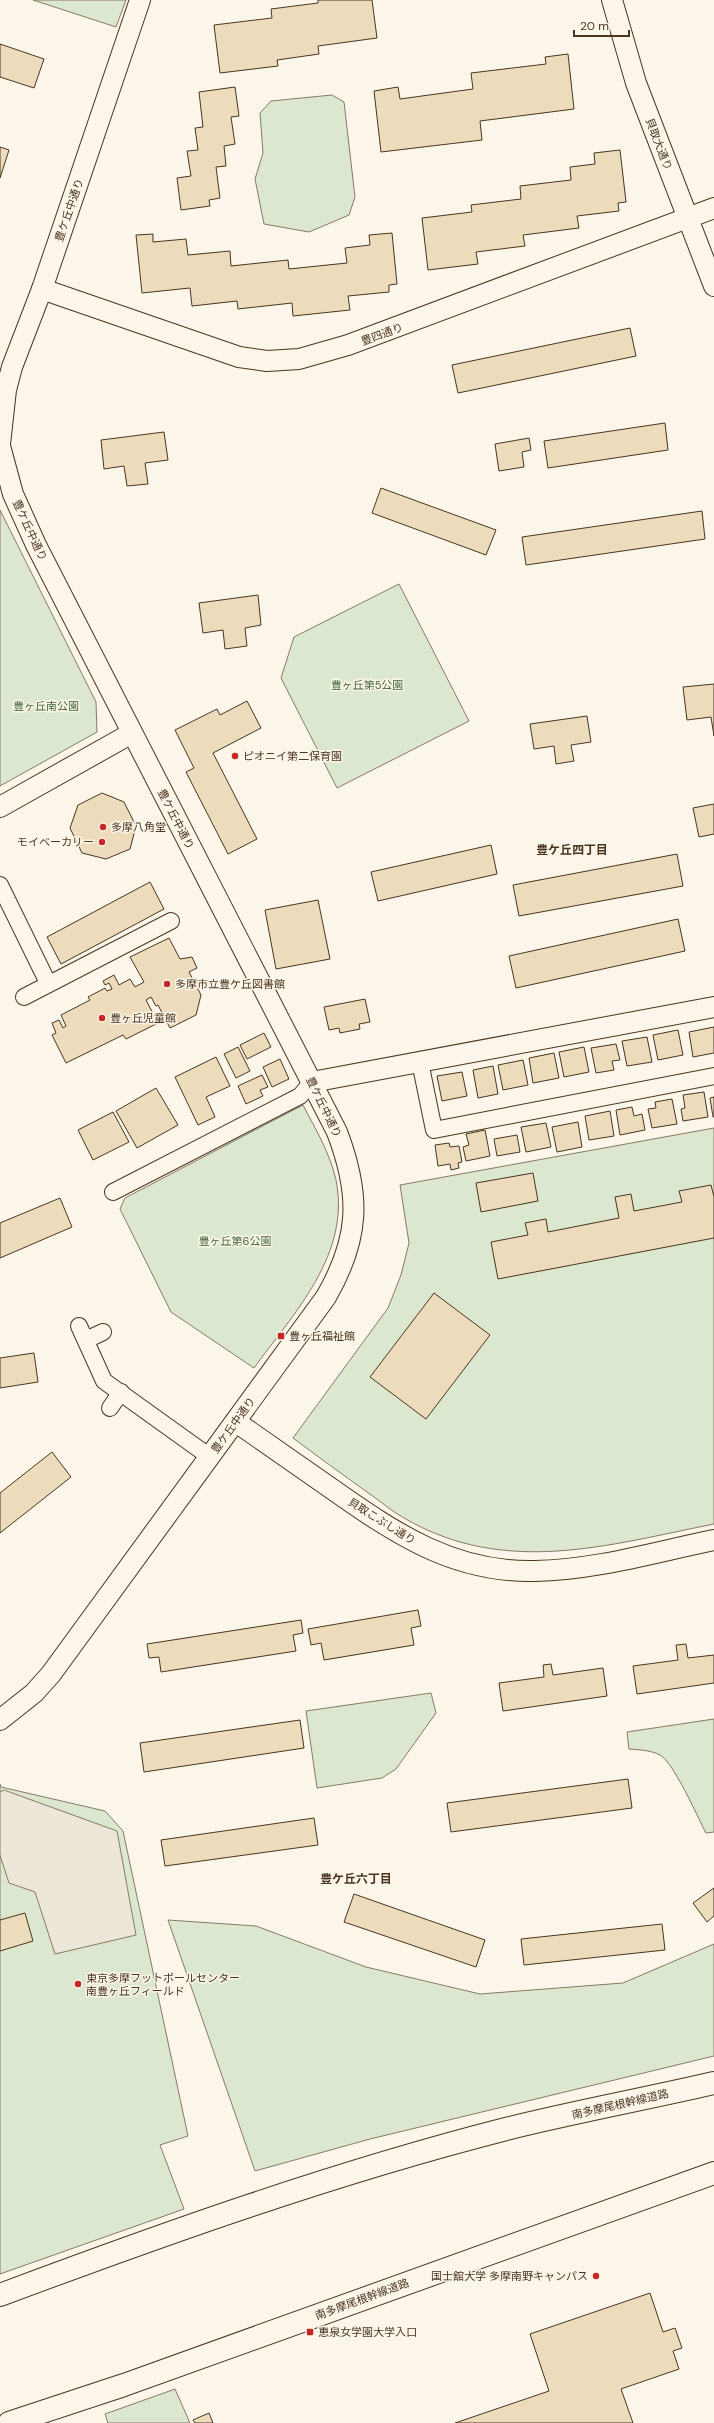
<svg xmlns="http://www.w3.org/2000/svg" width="714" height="2423" viewBox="0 0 714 2423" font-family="'DM Sans','Noto Sans JP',sans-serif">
<rect width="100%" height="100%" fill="#fbf6e9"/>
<!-- green -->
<g fill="#dce7d0" stroke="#887966">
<path d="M33 0H126L116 27Z"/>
<path d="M332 95 344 102 355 197 349 215 309 232 264 224 255 179 263 153 260 113 271 101Z"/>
<path d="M0 510 96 702 97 732 0 786Z"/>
<path d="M399 584 469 721 337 788 281 678 294 637Z"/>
<path d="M303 1105C315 1128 330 1153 336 1180 351 1254 294 1313 254 1368L171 1312 120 1209 125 1198Z"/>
<path d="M714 1128V1524C608 1545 505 1577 404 1518 391 1511 379 1500 367 1492 342 1474 317 1456 293 1438L388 1308 401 1275 409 1243 400 1185Z"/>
<path d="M431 1693 436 1713 396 1769 382 1778 317 1788 306 1711Z"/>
<path d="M714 1719V1832L706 1833C697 1816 674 1763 660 1755 650 1750 640 1750 629 1749L627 1732Z"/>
<path d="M0 1784 1 1787 105 1811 123 1831 188 2136 160 2145 184 2209 0 2274Z"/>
<path d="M168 1920 256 1926 366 1967 480 1994 623 1983 714 1944V2056L370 2139 255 2171Z"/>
<path d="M175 2389 190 2423H108L105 2414Z"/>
</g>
<!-- parking -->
<path fill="#ede7d9" stroke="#887966" d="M4 1790 117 1831 136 1935 55 1954 35 1892 9 1883 0 1855V1792Z"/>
<!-- building -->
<g fill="#ecdcbc" stroke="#4a3520">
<path d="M318 0H372L377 38 318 46 319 54 277 60 278 66 220 73 214 25 272 18 271 9 318 3Z"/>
<path d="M0 44 44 59 34 88 0 77Z"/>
<path d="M568 54 574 109 480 121 482 140 381 152 374 91 398 87 400 99 473 89 471 73 546 64 545 57Z"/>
<path d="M235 87 239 116 231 117 235 144 224 146 226 166 216 167 220 198 209 200 210 206 181 210 177 178 191 176 187 151 198 150 195 128 203 127 199 92Z"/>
<path d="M0 147 9 150 0 178Z"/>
<path d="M620 150 626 202 618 203 619 211 577 216 579 228 523 235 525 246 476 252 478 264 428 270 422 218 472 212 471 205 521 199 520 186 571 180 570 167 595 164 594 153Z"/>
<path d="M392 233 397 284 389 285V292L348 296 350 310 293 316 292 303 238 309 237 301 192 306 190 288 142 293 136 235 153 234V242L186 239 188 255 230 251 231 266 288 260 289 269 347 263 345 248 370 245 369 235Z"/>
<path d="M630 328 636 356 458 393 452 365Z"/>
<path d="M665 423 668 450 548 468 544 441Z"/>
<path d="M164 432 168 460 145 463 148 484 127 486 124 466 104 469 101 440Z"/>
<path d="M529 438 531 450 522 452 524 467 499 471 495 444Z"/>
<path d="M381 488 496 530 486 555 372 513Z"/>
<path d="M702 511 705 539 526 565 522 537Z"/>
<path d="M258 595 261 625 245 628 247 646 225 649 223 630 203 633 199 603Z"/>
<path d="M714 684V736L711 717 687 720 683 687Z"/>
<path d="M247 701 261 728 213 753 257 839 228 854 186 772 194 768 175 730 217 709 220 715Z"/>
<path d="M587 716 591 742 571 745 574 761 556 764 554 746 534 749 530 724Z"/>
<path d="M102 793 124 802 136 826 130 849 106 859 82 853 70 828 78 805Z"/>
<path d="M714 804V834L699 837 693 808Z"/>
<path d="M491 845 497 874 378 901 371 872Z"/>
<path d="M677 854 683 886 519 916 513 885Z"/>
<path d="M150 882 164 909 61 964 47 937Z"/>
<path d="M318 900 330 959 276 969 265 910Z"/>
<path d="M678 919 685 951 516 988 509 956Z"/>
<path d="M169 938 180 959 192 957 197 968 189 972 201 995 196 1015 170 1028 158 1005 156 1006 151 997 146 1000 158 1023 126 1039 123 1035 66 1063 52 1035 56 1033 52 1023 59 1020 63 1028 66 1026 61 1015 90 1000 88 997 105 988 107 991 112 989 109 983 105 985 103 981 114 975 119 985 130 979 135 987 144 982 130 957Z"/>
<path d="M365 999 370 1022 359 1024 360 1029 340 1033 339 1028 329 1030 324 1007Z"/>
<path d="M714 1027V1053L693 1057 689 1032Z"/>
<path d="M678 1030 683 1055 658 1060 653 1035Z"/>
<path d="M264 1033 271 1047 247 1059 240 1045Z"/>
<path d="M647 1037 652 1062 627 1066 622 1041Z"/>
<path d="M616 1044 620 1060 612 1061 614 1070 596 1073 591 1048Z"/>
<path d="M238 1047 250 1071 236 1078 224 1054Z"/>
<path d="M584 1047 589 1072 564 1077 559 1052Z"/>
<path d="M554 1053 559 1078 533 1083 529 1058Z"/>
<path d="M216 1057 230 1086 206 1097 215 1117 198 1125 175 1077Z"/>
<path d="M280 1059 289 1079 272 1087 263 1067Z"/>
<path d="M523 1060 528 1085 503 1090 498 1065Z"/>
<path d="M493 1066 498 1094 478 1098 473 1070Z"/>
<path d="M462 1072 467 1096 442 1101 437 1076Z"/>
<path d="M262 1075 268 1087 260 1090 263 1096 246 1104 238 1086Z"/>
<path d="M156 1088 178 1125 137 1148 116 1111Z"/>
<path d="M704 1092 708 1117 683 1121 681 1109 685 1108 683 1095Z"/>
<path d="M714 1097V1117H713L710 1098Z"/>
<path d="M672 1099 677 1124 652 1128 648 1109 656 1108 655 1102Z"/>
<path d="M632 1107 634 1116 642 1114 645 1130 620 1135 616 1110Z"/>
<path d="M610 1111 614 1136 589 1140 585 1116Z"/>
<path d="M113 1112 129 1142 93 1160 78 1130Z"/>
<path d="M578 1122 582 1147 557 1152 552 1127Z"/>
<path d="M546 1123 551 1147 526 1152 521 1127Z"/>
<path d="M485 1130 490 1156 466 1161 463 1147 469 1145 466 1134Z"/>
<path d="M517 1135 520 1152 497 1156 494 1139Z"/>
<path d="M449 1143 450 1147 459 1146 462 1162 458 1163 459 1168 451 1170 450 1164 438 1166 435 1145Z"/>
<path d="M533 1173 538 1201 481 1212 476 1183Z"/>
<path d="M711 1185 714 1197V1238L498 1279 491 1242 528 1235 525 1223 546 1219 548 1232 619 1218 615 1197 631 1194 634 1211 682 1202 679 1191Z"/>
<path d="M60 1198 72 1227 0 1258V1223Z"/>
<path d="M434 1293 490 1335 426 1419 370 1377Z"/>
<path d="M34 1353 38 1382 0 1388V1358Z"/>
<path d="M52 1452 71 1477 0 1533V1493Z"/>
<path d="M418 1610 421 1626 411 1628 414 1645 324 1660 321 1643 311 1645 308 1629Z"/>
<path d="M301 1620 303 1633 293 1635 296 1651 161 1672 159 1657 149 1658 147 1644Z"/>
<path d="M686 1644 688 1658 714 1655V1683L637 1694 633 1666 678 1660 676 1645Z"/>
<path d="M551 1664 553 1675 603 1668 607 1696 503 1711 499 1683 544 1677 543 1665Z"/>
<path d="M300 1720 304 1748 144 1772 140 1743Z"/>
<path d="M628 1779 632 1808 451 1832 447 1803Z"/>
<path d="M314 1818 318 1845 165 1866 161 1840Z"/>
<path d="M714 1888V1916L707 1922 693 1903Z"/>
<path d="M354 1894 485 1940 476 1967 344 1922Z"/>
<path d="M25 1913 33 1941 0 1951V1920Z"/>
<path d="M662 1924 665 1950 524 1965 521 1939Z"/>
<path d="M650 2293 663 2332 675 2328 682 2348 673 2351 679 2369 621 2389 633 2423H455L549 2391 530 2334Z"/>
<path d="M209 2413 213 2423H195L193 2420Z"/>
</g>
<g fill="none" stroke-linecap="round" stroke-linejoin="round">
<!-- minor casing -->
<g stroke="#4a3520" stroke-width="18">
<g id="minor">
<path d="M0 885 48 983"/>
<path d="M24 997 171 921"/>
<path d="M420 1062 434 1130 714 1076"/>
<path d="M113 1192 300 1096 312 1082"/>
<path d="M79 1326 104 1381 210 1457"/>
<path d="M86 1340 103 1332"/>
<path d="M110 1408 121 1392"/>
</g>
</g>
<!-- tertiary casing -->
<g stroke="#4a3520" stroke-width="22">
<g id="tertiary">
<path d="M612 0 636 83 714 286"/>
<path d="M42 289 239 357 267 361 299 359 348 345 714 208"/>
<path d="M0 444 6 390 12 367 42 289 140 0"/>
<path d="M0 446 13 494 36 545 337 1132C361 1195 360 1238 326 1297L51 1674 34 1693 0 1720"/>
<path d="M0 807 132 733"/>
<path d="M312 1082 714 1007"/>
<path d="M236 1422C268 1444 300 1467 332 1489 396 1534 454 1573 535 1571 595 1570 655 1552 714 1540"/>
</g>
</g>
<!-- secondary casing -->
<g stroke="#4a3520" stroke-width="24">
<g id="secondary">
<path d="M0 2295C166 2233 334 2173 506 2129 574 2112 645 2099 714 2083"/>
<path d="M9 2423 124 2385 714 2173"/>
</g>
</g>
<!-- minor -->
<use href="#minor" stroke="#fbf6e9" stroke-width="16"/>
<!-- tertiary -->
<use href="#tertiary" stroke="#fbf6e9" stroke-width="20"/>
<!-- secondary -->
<use href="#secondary" stroke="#fbf6e9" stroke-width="22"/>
</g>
<!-- markers -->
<g fill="#c62828" stroke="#fbf6e9" stroke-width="1.5">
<circle cx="235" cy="756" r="4"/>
<circle cx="103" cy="827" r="4"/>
<circle cx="102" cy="842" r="4"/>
<circle cx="167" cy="984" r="4"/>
<circle cx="102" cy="1018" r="4"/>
<rect x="277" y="1332" width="8" height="8" rx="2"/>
<circle cx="78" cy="1984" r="4"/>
<circle cx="596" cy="2276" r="4"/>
<rect x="306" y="2328" width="8" height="8" rx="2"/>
</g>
<g text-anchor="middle" stroke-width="3" stroke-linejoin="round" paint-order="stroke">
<!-- street labels -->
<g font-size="11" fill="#4a3520" stroke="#fbf6e9">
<text transform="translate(659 144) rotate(69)" y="4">貝取大通り</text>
<text transform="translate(69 210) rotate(-71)" y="4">豊ケ丘中通り</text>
<text transform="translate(382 334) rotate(-20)" y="4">豊四通り</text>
<text transform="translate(30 530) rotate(65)" y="4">豊ケ丘中通り</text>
<text transform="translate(176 819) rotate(63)" y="4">豊ケ丘中通り</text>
<text transform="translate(324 1107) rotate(64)" y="4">豊ケ丘中通り</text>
<text transform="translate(233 1425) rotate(-54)" y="4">豊ケ丘中通り</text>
<text transform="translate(382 1521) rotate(32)" y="4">貝取こぶし通り</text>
<text transform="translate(620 2104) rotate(-13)" y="4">南多摩尾根幹線道路</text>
<text transform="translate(362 2299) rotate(-20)" y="4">南多摩尾根幹線道路</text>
</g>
<!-- park labels -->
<g font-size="11" fill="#436837" stroke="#fbf6e9">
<text x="367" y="689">豊ヶ丘第5公園</text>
<text x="46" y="710">豊ヶ丘南公園</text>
<text x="235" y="1245">豊ヶ丘第6公園</text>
</g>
<!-- poi labels -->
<g font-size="11" fill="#4a3520" stroke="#fbf6e9" text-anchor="start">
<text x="243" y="760">ピオニイ第二保育園</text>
<text x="111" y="831">多摩八角堂</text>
<text x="94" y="846" text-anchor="end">モイベーカリー</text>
<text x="175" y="988">多摩市立豊ケ丘図書館</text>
<text x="110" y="1022">豊ヶ丘児童館</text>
<text x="289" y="1340">豊ヶ丘福祉館</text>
<text x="86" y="1982">東京多摩フットボールセンター<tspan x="86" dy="13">南豊ヶ丘フィールド</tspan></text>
<text x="588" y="2280" text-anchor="end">国士舘大学 多摩南野キャンパス</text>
<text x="318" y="2336">恵泉女学園大学入口</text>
</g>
<!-- neighbourhood labels -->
<g font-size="12" font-weight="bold" fill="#4a3520" stroke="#fbf6e9">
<text x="572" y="854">豊ケ丘四丁目</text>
<text x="356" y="1883">豊ケ丘六丁目</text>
</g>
</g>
<!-- scale -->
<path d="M574 30v6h55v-6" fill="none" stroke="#4a3520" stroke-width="2"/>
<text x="580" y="30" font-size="12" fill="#4a3520" stroke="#fbf6e9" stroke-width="3" paint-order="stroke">20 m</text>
</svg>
